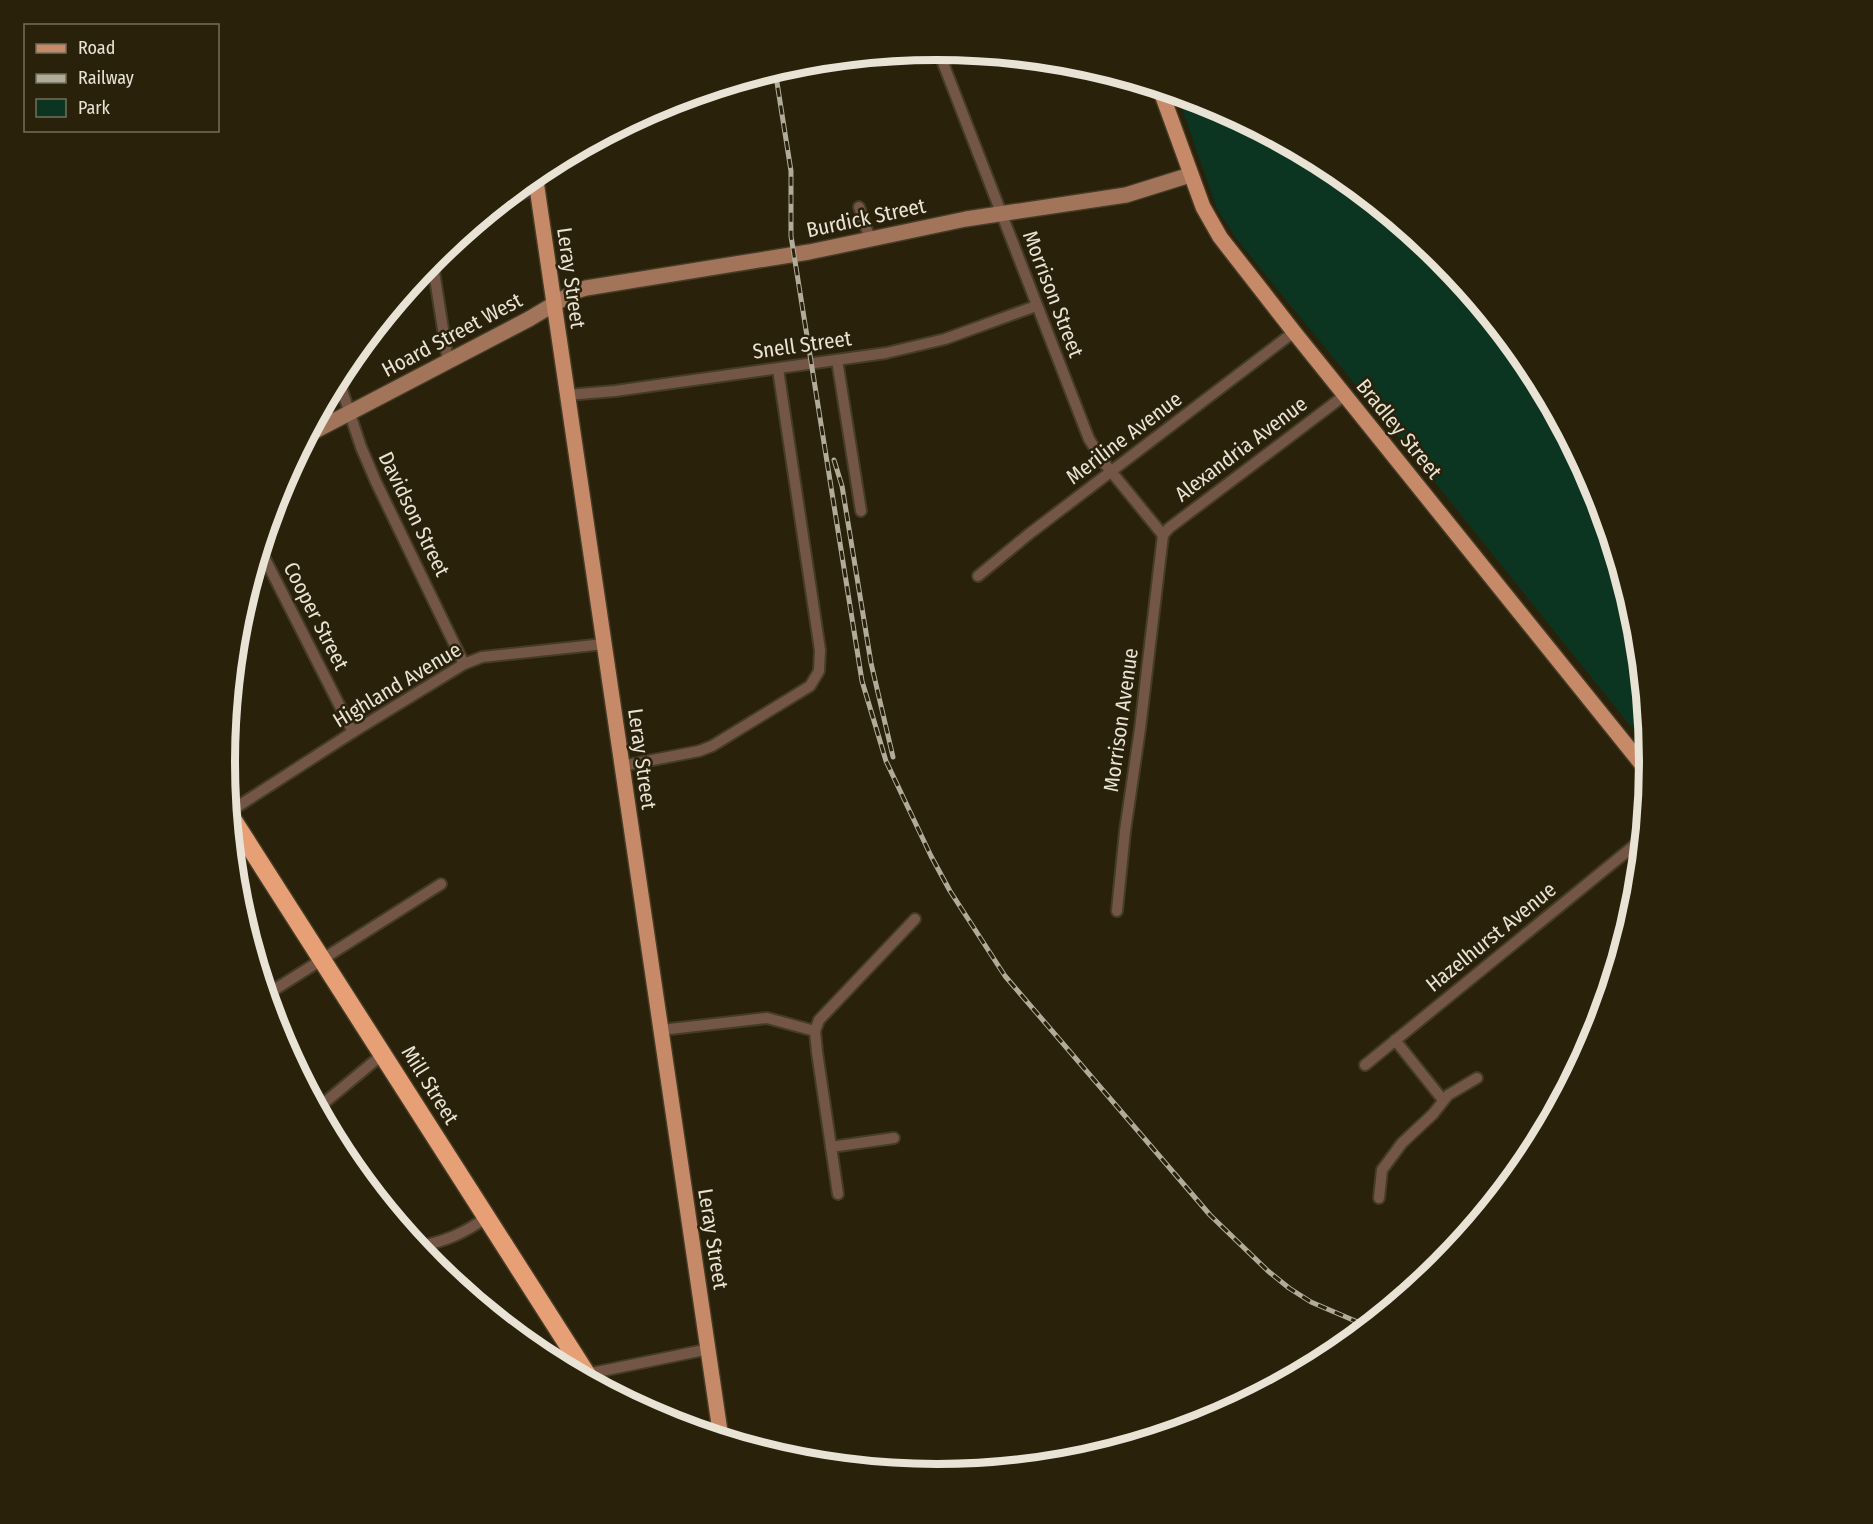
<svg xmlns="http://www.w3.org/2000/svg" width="1873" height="1524" viewBox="0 0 1873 1524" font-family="'Fira Sans Condensed',sans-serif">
<rect width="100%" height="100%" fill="#29210a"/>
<!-- green -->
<path fill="#0b3521" d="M1177 94 1209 104 1333 170 1441 258 1529 366 1595 490 1635 623 1648 748 1424 469 1238 241 1217 209Z"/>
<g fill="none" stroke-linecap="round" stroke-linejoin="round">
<!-- street casing -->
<g stroke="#443c26" stroke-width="14">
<g id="street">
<path d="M938 50 1089 439 1105 464 1163 535"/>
<path d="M499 204 537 187"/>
<path d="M859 207 870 239"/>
<path d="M432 259 448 361"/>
<path d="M837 360 861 511"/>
<path d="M338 378 361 447 376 482 464 664"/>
<path d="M567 395 615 391 886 353 945 339 1036 306"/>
<path d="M1163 535 1169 528 1345 395"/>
<path d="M260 549 353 732"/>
<path d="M978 576 1029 534 1294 332"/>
<path d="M622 766 699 751 712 746 810 686 819 671 820 650 778 369"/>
<path d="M229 812 353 732 464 664 482 657 604 644"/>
<path d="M1117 911 1125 831 1140 729 1163 535"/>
<path d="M266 995 441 884"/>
<path d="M661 1030 767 1018 815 1031"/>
<path d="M1395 1040 1443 1100"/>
<path d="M1365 1065 1641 840"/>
<path d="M318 1108 383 1054"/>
<path d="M831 1147 894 1138"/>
<path d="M838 1194 817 1052 815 1031 819 1020 915 919"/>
<path d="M1379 1198 1382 1170 1402 1143 1433 1114 1448 1095 1477 1078"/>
<path d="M417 1247C446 1241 463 1234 487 1217"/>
<path d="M427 1259 428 1245"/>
<path d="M587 1374 709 1349"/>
</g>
</g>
<!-- secondary casing -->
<g stroke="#443c26" stroke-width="18">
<path id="secondary" d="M307 435 529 319 576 291 586 288 809 252 966 219 1126 195 1190 175"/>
</g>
<!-- primary casing -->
<g stroke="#443c26" stroke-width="18">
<g id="primary">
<path d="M1160 89 1203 207 1220 237 1294 332 1648 772"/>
<path d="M535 174 721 1438"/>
</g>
</g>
<!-- highway casing -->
<g stroke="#443c26" stroke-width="21">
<path id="highway" d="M229 814 591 1381"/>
</g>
<!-- street -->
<use href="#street" stroke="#745646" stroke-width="10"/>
<!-- secondary -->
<use href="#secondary" stroke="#a2745a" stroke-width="15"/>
<!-- primary -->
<use href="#primary" stroke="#c78a68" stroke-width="15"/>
<!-- highway -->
<use href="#highway" stroke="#e79f76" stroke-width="18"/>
<!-- rail casing -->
<g stroke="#b1ab9a" stroke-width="5">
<g id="rail">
<path d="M775 70 791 171V236L862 681 886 761 931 856 950 891 1005 976 1210 1215 1268 1271 1289 1288 1311 1302 1367 1326"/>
<path d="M834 460 842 486 871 663 893 757"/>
</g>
</g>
<!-- rail -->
<use href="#rail" stroke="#29210a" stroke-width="3" stroke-dasharray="9" stroke-linecap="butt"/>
</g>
<g text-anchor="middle" stroke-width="5" stroke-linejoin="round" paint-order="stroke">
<!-- street labels -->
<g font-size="21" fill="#e8e3d5" stroke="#29210a">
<text transform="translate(866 218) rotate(-12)" y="7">Burdick Street</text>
<text transform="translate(571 278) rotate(82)" y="7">Leray Street</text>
<text transform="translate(1053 294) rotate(69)" y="7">Morrison Street</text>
<text transform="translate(452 335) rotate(-28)" y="7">Hoard Street West</text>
<text transform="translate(802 345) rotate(-8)" y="7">Snell Street</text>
<text transform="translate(1399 429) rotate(51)" y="7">Bradley Street</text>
<text transform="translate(1124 438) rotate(-37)" y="7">Meriline Avenue</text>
<text transform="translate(1241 449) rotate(-37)" y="7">Alexandria Avenue</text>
<text transform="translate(414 514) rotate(64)" y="7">Davidson Street</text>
<text transform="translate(316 616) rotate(63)" y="7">Cooper Street</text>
<text transform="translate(397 685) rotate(-31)" y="7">Highland Avenue</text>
<text transform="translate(1121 720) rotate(-82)" y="7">Morrison Avenue</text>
<text transform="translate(642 759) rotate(82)" y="7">Leray Street</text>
<text transform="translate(1491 937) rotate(-39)" y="7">Hazelhurst Avenue</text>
<text transform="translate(430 1085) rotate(58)" y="7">Mill Street</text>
<text transform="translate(713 1239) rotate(81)" y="7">Leray Street</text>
</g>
</g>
<!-- crop -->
<path d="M0 0H1873V1524H0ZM235 762a702 702 0 1 1 1404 0a702 702 0 1 1-1404 0Z" fill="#29210a" fill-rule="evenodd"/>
<path fill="none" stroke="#e8e3d5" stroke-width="8" d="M235 762a702 702 0 1 1 1404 0a702 702 0 1 1-1404 0Z"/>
<!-- legend -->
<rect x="24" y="24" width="195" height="108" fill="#29210a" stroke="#756f5b" stroke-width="1.5"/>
<rect x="36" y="44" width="30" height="9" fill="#c78a68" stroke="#756f5b" stroke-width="1.5"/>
<text x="78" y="54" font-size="18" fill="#e8e3d5">Road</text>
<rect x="36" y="74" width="30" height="9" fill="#b1ab9a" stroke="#756f5b" stroke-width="1.5"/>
<text x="78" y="84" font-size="18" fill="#e8e3d5">Railway</text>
<rect x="36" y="99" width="30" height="18" fill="#0b3521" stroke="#756f5b" stroke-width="1.5"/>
<text x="78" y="114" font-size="18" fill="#e8e3d5">Park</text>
</svg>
